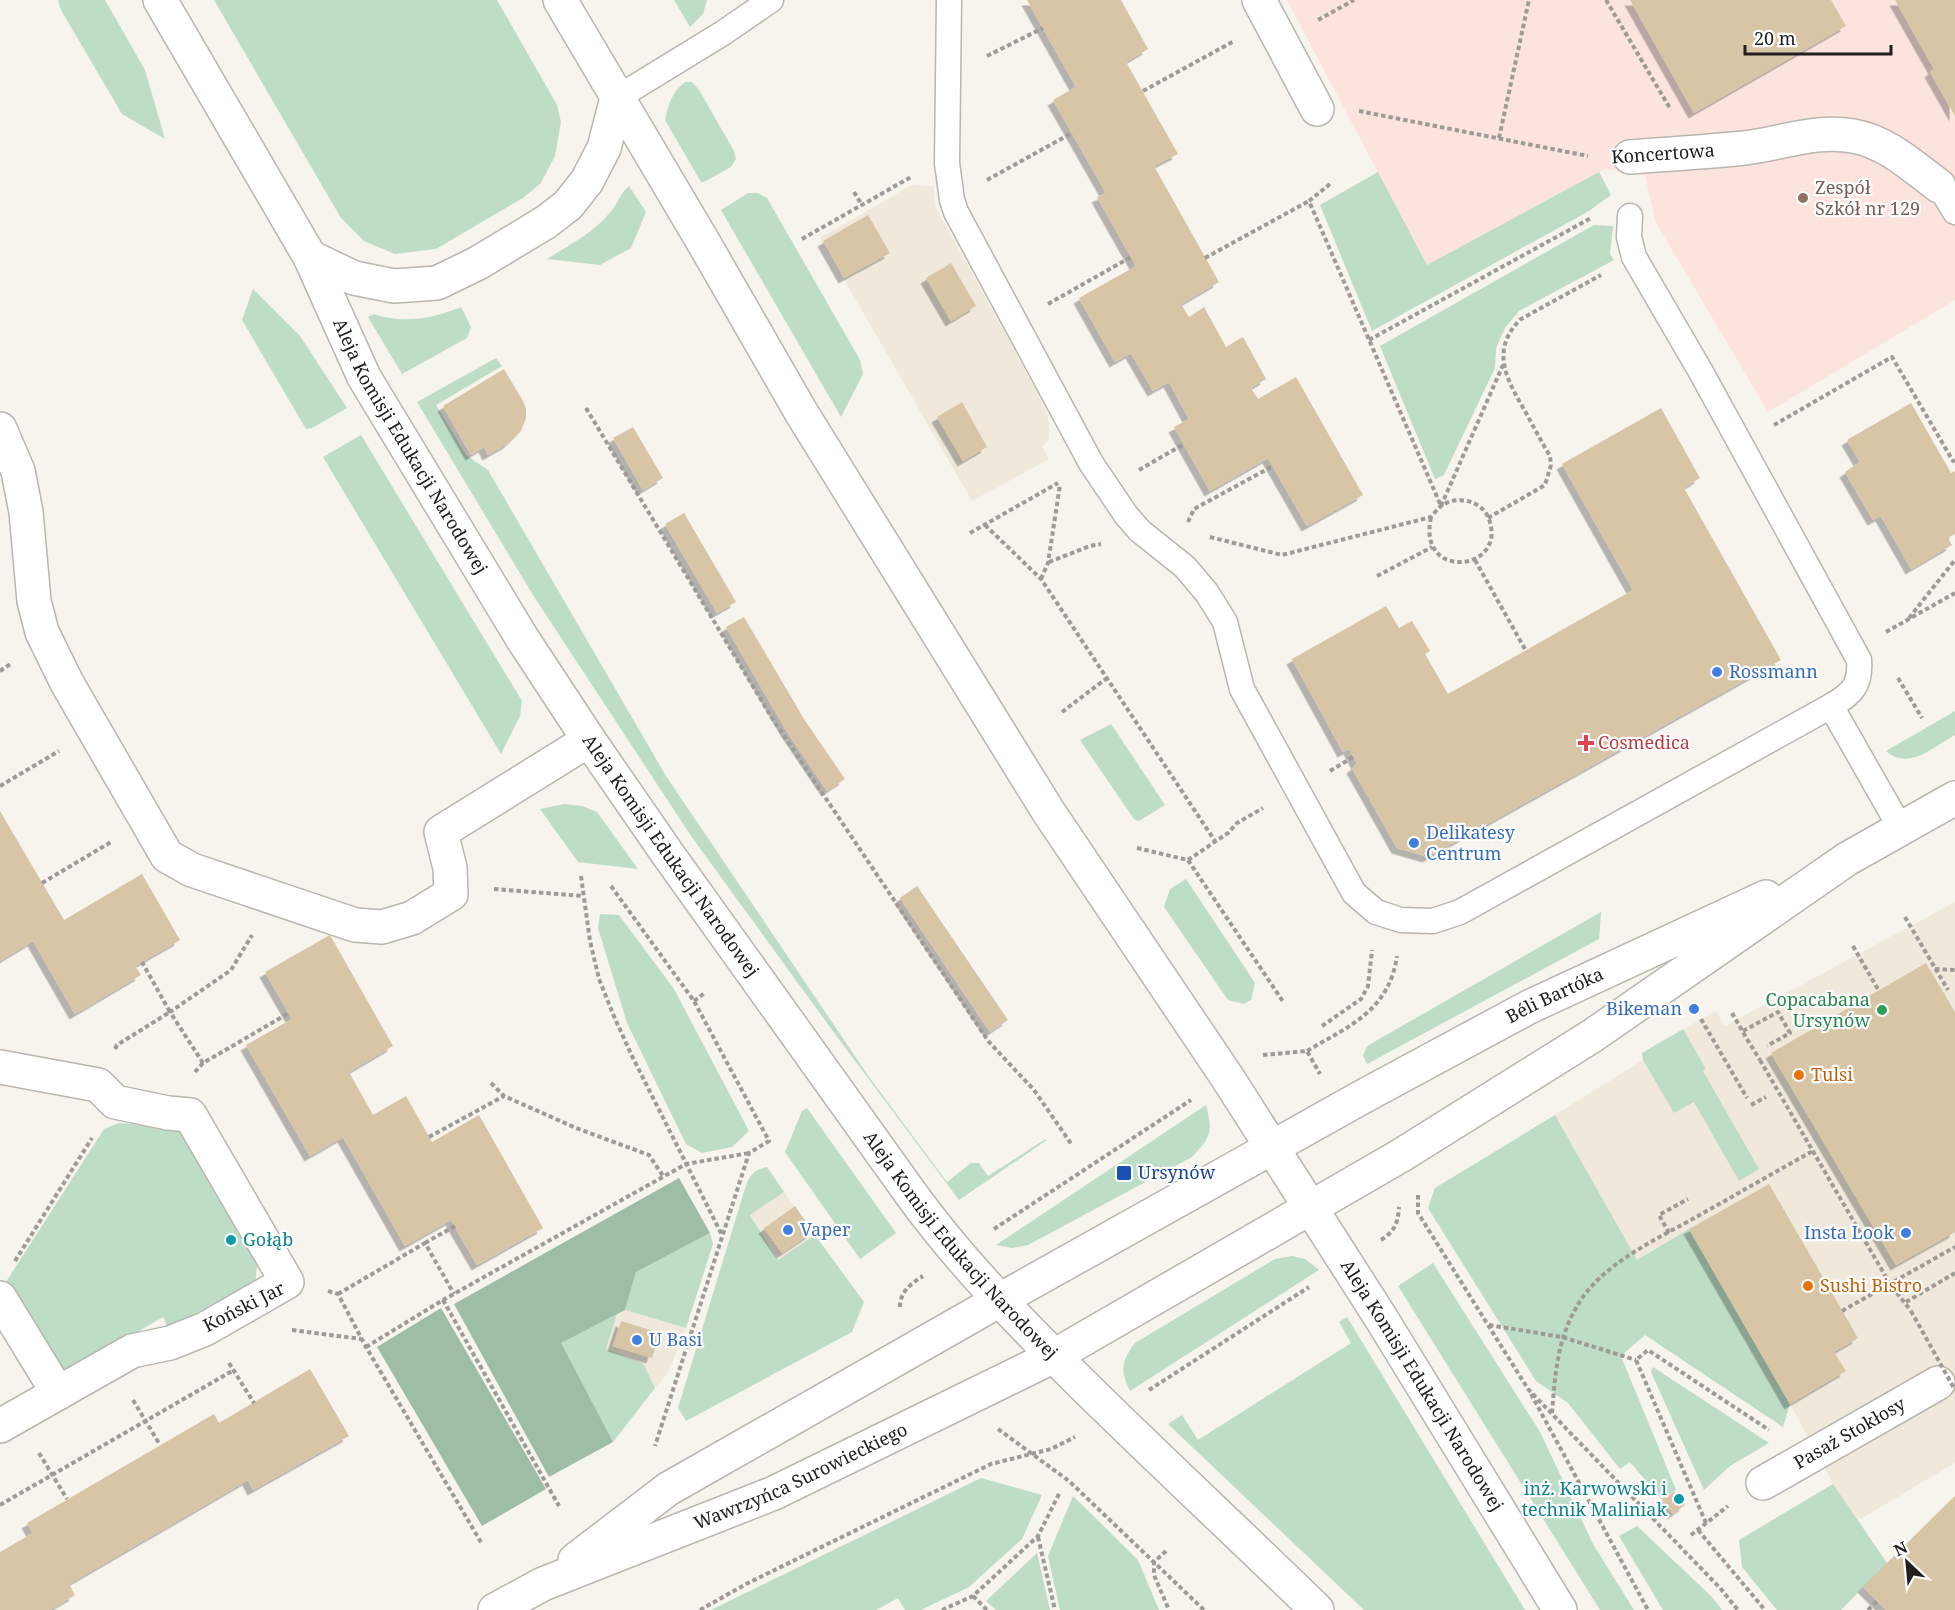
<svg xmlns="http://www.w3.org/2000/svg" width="1955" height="1610" viewBox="0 0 1955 1610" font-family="'Noto Serif',serif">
<defs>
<filter id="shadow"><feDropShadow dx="-5.5" dy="5.5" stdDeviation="0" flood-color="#0004"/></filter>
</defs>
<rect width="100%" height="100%" fill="#f7f3ed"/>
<!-- built -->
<g fill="#f0e9db">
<path d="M912 185 934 186 935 206 1045 406 1049 423V439L1042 447 1049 459 972 501 820 238Z"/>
<path d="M1955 902V1463L1857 1521 1833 1484 1790 1404 1689 1230 1637 1261 1555 1115 1643 1060 1642 1053 1716 1011 1725 1026Z"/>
<path d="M784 1192 815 1235 779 1260 750 1214Z"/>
<path d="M625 1310 686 1328 668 1373 655 1388 643 1363 606 1349 617 1314Z"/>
</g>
<!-- education -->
<path fill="#fde3dd" d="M1287 0H1955V300L1768 412 1655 221 1645 175 1605 169 1427 265Z"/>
<!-- green -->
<g fill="#bdddc6">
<path d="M58 0H105L145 70 165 139 122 114 61 10Z"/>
<path d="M214 0H497L557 105 561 122 555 156 541 183 523 198 436 249 395 254 364 241 341 218Z"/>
<path d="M674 0H707L703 14 690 27Z"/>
<path d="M685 82H692L699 90 734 151 736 159 731 167 704 182H701L665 120C668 105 672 92 685 82Z"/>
<path d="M1378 172 1427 265 1599 172 1611 195 1589 211 1372 331 1320 205Z"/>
<path d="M629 186 646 212 631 248 600 265 547 259C570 245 596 231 613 209 619 201 621 192 629 186Z"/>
<path d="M748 193H758L767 198 860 360 863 374 841 417 721 210Z"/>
<path d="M1594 225 1613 226 1610 254 1614 260 1519 311 1505 328 1496 348 1495 368 1444 475 1435 479 1380 346Z"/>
<path d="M253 289 300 336 347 408 312 428 306 429 242 320Z"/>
<path d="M461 307 471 327 467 338 402 374 368 317 374 314C403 324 432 319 461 307Z"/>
<path d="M496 358 502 366 436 405 466 455 488 470 666 776 869 1077 947 1182 971 1163H979L988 1176 1044 1140H1047L959 1200 835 1034 691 836 533 595 417 402Z"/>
<path d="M361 435 522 701 520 716 501 754 323 457Z"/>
<path d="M1955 711V735C1933 747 1909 771 1886 751Z"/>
<path d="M1111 724 1165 805 1139 821 1134 819 1080 740Z"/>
<path d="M564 804 582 806 597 812 638 869 578 862 540 809Z"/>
<path d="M1186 879 1255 983 1251 1000 1244 1004 1228 1000 1164 907 1170 889Z"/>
<path d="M1601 912 1599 939 1367 1064 1363 1056 1367 1046Z"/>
<path d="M600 914 619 915 674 989 749 1131 732 1147 702 1153 686 1144 627 1023 598 928Z"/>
<path d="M1683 1029 1706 1069 1703 1071 1759 1169 1739 1181 1694 1102 1674 1113 1643 1060 1642 1053Z"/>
<path d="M1206 1105C1213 1132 1211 1137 1192 1157L1028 1245 1012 1248 996 1245Z"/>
<path d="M807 1108 896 1233 860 1259 785 1152 802 1111Z"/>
<path d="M1555 1115 1637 1260 1689 1229 1790 1404 1783 1427 1645 1335 1621 1356 1676 1490 1662 1500 1630 1462 1620 1469 1568 1403 1536 1381 1428 1208 1435 1188Z"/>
<path d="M119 1123 179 1128 258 1257 255 1284 168 1327 163 1317 60 1377 4 1285 104 1129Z"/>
<path d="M767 1167 784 1192 750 1215 778 1260 815 1235 864 1302 852 1332 686 1421 678 1408 747 1182C752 1173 756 1169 767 1167Z"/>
<path d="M710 1233 713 1244 686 1328 625 1310 636 1272Z"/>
<path d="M1292 1256 1305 1259 1319 1270 1130 1391C1120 1370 1121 1362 1135 1343L1275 1259Z"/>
<path d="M1433 1263 1540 1432 1593 1544 1634 1610H1600L1398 1286Z"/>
<path d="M617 1314 606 1349 643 1363 655 1388 613 1442 560 1343Z"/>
<path d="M1347 1317 1525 1610H1364L1168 1424 1182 1415 1198 1440 1351 1343 1339 1322Z"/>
<path d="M1653 1367 1769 1443 1730 1466 1704 1490 1651 1372Z"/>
<path d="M981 1478 1042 1495 1022 1539 969 1587 921 1610H905L898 1598 876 1610H711Z"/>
<path d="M1833 1484 1887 1563 1841 1610H1777L1742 1567 1739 1540Z"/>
<path d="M1073 1496 1138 1560 1159 1610H1060L1048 1556Z"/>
<path d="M1637 1526 1712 1597 1722 1610H1663L1619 1536Z"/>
<path d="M1037 1553 1050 1610H996L986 1601Z"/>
</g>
<!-- forest -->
<g fill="#9dbda7">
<path d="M679 1178 710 1233 636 1272 625 1310 561 1343 613 1442 549 1477 454 1304Z"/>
<path d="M441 1308 546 1489 482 1526 377 1347Z"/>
</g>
<!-- building -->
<g fill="#d7c5a6" filter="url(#shadow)">
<path d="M1027 0H1121L1148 49 1126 62 1178 154 1154 166 1219 282 1181 304 1189 317 1204 307 1226 347 1243 337 1266 379 1251 388 1258 399 1296 377 1363 495 1307 526 1268 458 1210 491 1174 427 1189 419 1169 382 1153 391 1131 353 1115 362 1079 298 1136 266 1097 197 1106 193 1053 100 1076 87Z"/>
<path d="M1630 0H1831L1846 26 1694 113Z"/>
<path d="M1895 0H1955V116L1930 72 1934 69Z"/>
<path d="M868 215 890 253 844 278 823 241Z"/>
<path d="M951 263 976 306 951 321 926 278Z"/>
<path d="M504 369 523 401 526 409V418L521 431 509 443 488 455 484 447 471 455 443 406Z"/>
<path d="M962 402 987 447 963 461 937 417Z"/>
<path d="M1911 403 1951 473 1955 471V534L1948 538 1952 545 1911 569 1881 516 1873 520 1845 472 1860 462 1847 440Z"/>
<path d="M1661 408 1700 478 1684 488 1781 660 1428 857 1397 848 1352 768 1357 764 1349 749 1343 752 1292 659 1386 606 1399 628 1412 621 1430 651 1425 654 1448 694 1633 590 1562 464Z"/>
<path d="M633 427 663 478 643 490 613 438Z"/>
<path d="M684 513 736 602 717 613 665 524Z"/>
<path d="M744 617 804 719 845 779 827 791 786 730 726 627Z"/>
<path d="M0 811 64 920 142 874 180 940 135 966 141 975 75 1014 33 941 0 961Z"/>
<path d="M917 886 1008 1020 990 1032 900 898Z"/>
<path d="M330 935 393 1046 349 1072 373 1115 406 1096 432 1142 479 1115 543 1228 477 1265 451 1220 405 1246 343 1137 310 1156 246 1045 292 1019 265 972Z"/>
<path d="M1926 963 1955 1012V1232L1896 1265 1771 1053Z"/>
<path d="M1769 1184 1858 1338 1834 1352 1846 1371 1790 1404 1689 1229Z"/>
<path d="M795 1206 813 1232 782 1253 764 1228Z"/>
<path d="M621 1321 660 1333 652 1358 613 1346Z"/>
<path d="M310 1369 349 1436 253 1490 248 1480 69 1584 75 1595 50 1610H0V1552L33 1533 27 1523 214 1414 219 1423Z"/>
<path d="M1674 1492 1685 1505 1673 1514 1662 1500Z"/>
<path d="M1955 1496V1610H1886L1863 1587Z"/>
</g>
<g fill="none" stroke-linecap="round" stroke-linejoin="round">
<!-- service casing -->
<g stroke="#b9b5af" stroke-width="27">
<g id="service">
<path d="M949 0 947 163 952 200 956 212 1091 463 1126 515 1140 531 1185 567 1207 593 1225 622 1242 689 1354 893 1376 912 1401 920 1433 921 1460 912 1831 706 1901 829"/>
<path d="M617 98 723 33 771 0"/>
<path d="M1939 186 1955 212"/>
<path d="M1630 216 1629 237 1634 257 1701 372 1859 660C1861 685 1852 694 1831 706"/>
</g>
</g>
<!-- pedestrian casing -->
<g stroke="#b9b5af" stroke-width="36">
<path id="pedestrian" d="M1630 157C1668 154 1706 152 1744 148 1780 144 1816 129 1853 136 1887 142 1912 166 1939 186"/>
</g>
<!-- minor casing -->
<g stroke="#b9b5af" stroke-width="36">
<g id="minor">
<path d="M1259 0 1317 109"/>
<path d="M310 257 354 278 394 286 437 283 478 263 546 222 568 205 587 181 604 148 617 98"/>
<path d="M0 429 18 471 26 512 34 601 42 632 67 683 167 856 192 870 355 925 382 927 412 918 451 894 450 868 441 832 589 740"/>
<path d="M0 1067 98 1085 115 1102 168 1113 190 1115 287 1282 205 1329 170 1343 132 1351 58 1393 0 1298"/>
<path d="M0 1426 58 1393"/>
<path id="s1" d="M1763 1483 1938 1383"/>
</g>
</g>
<!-- tertiary casing -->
<g stroke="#b9b5af" stroke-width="36">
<g id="tertiary">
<path id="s2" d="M575 1560 668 1489 998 1301 1364 1096 1529 1007 1766 897"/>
<path id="s3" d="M495 1610 543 1584 774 1493 1054 1356 1400 1156 1592 1036 1847 859 1955 798"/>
</g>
</g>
<!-- secondary casing -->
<g stroke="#b9b5af" stroke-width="36">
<g id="secondary">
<path id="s4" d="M160 0 310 257 364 377 522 638 589 740 667 853 911 1194C961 1263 1018 1320 1078 1380 1157 1458 1238 1533 1317 1610"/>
<path id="s5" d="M560 0 705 245 801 412 1048 811 1227 1077 1381 1318 1560 1610"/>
</g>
</g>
<!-- path -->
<g stroke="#9e9b97" stroke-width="4" stroke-dasharray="4.5 3" stroke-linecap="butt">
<path d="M1606 0 1671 110"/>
<path d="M1318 20 1354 0"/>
<path d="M987 56 1043 28"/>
<path d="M1143 91 1234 41"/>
<path d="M1359 111 1588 156"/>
<path d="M1499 138 1529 0"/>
<path d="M987 180 1072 133"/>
<path d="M1330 184 1309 201 1441 506"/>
<path d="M854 192 862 205"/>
<path d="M802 239 911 177"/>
<path d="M1205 258 1309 201"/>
<path d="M1048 304 1131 257"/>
<path d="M1369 340 1591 218"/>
<path d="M586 408 772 718 989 1042 1034 1090 1072 1145"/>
<path d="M1774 425 1892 357 1953 461 1955 460"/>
<path d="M1139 470 1184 444"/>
<path d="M1441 506 1503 365"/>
<path d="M1488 518 1545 485 1551 465 1550 456C1541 441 1533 426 1525 411 1507 380 1489 350 1521 319L1601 275"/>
<path d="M1188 522 1194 509 1273 466"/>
<path d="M985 525 1041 579 1215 841"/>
<path d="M970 533 1058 483"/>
<path d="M1210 537 1282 555 1431 517C1434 514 1437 509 1440 507 1454 495 1480 499 1488 517 1511 571 1416 583 1431 517"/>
<path d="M1475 560 1526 651"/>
<path d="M1049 562 1090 546 1101 544"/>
<path d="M1377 576 1432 547"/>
<path d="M1041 579 1048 563 1060 485"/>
<path d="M1909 618 1955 560"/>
<path d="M1886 632 1955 593"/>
<path d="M0 671 12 663"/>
<path d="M1898 678 1922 718"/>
<path d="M1062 712 1107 678"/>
<path d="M1330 771 1353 757"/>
<path d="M0 786 59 751"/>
<path d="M1137 848 1188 860 1284 1003"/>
<path d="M1188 860 1228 833 1237 823 1263 808"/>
<path d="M581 876 590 941 599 979 613 1014 631 1054 722 1235"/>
<path d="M42 883 111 842"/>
<path d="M611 886 694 1001 769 1141 749 1153 655 1446"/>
<path d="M494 889 583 896"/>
<path d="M1905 917 1948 990"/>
<path d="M1853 946 1879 991"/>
<path d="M1935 969 1955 970"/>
<path d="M694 1001 706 992"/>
<path d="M1732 1013 1747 1039"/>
<path d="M1701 1019 1747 1098"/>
<path d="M1322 1026 1361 999 1368 986 1372 950"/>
<path d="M1743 1031 1778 1012 1790 1033 1767 1046"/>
<path d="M115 1049 117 1045 170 1012 142 962"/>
<path d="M1307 1051C1349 1026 1389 1011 1397 956"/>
<path d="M1263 1055 1307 1051 1320 1074"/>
<path d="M1760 1060 1890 1284 1911 1311"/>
<path d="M203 1063 170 1012 231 970 252 935"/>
<path d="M195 1072 203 1063 289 1013"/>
<path d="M491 1083 504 1096 576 1128 649 1155 663 1176"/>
<path d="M1751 1105 1766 1097"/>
<path d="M429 1137 504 1096"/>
<path d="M1418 1195V1213L1528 1389 1720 1588 1738 1610"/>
<path d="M994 1229 1191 1100"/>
<path d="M1669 1233 1659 1215 1688 1199"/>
<path d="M1381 1240C1395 1231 1398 1223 1399 1207"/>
<path d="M425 1243 455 1226"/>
<path d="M15 1261 92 1138"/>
<path d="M328 1291 338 1294 366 1347 482 1544"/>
<path d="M338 1294 425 1243 454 1294"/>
<path d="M443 1300 559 1506"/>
<path d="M1906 1302 1955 1273"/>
<path d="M900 1307C900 1291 911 1284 923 1276"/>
<path d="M1842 1311 1955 1247"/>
<path d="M1489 1325 1562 1337 1636 1360"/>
<path d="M292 1330 361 1339"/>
<path d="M366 1347 443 1300 686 1164 749 1153"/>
<path d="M229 1363 254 1403"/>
<path d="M1149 1390 1309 1287"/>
<path d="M1531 1394 1648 1610"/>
<path d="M133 1400 160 1445"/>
<path d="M1552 1413C1555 1376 1557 1341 1576 1308 1599 1265 1657 1239 1698 1216 1737 1194 1775 1172 1813 1151"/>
<path d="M998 1429 1069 1481 1204 1610"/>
<path d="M39 1453 67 1499"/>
<path d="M0 1505 234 1370"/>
<path d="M1706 1523 1636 1360 1648 1350 1769 1430"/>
<path d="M1698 1530 1765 1610"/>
<path d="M1691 1535 1728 1506"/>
<path d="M1038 1537 1055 1610"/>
<path d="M1166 1551 1154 1562V1575L1169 1610"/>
<path d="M973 1596 987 1610"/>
<path d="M700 1610 748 1583 991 1464 1051 1449 1075 1437"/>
<path d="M942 1610 973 1596 1038 1536 1060 1492"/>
<path d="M1868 1610 1877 1601"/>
</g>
<!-- service -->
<use href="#service" stroke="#fff" stroke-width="24"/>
<!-- pedestrian -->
<use href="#pedestrian" stroke="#fff" stroke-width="33"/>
<!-- minor -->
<use href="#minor" stroke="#fff" stroke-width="33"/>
<!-- tertiary -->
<use href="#tertiary" stroke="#fff" stroke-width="33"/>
<!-- secondary -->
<use href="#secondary" stroke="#fff" stroke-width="33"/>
<!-- path-bridge -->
<g stroke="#9e9b97" stroke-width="4" stroke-dasharray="4.5 3" stroke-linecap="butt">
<path d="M1747 1039 1760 1060"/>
<path d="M1911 1311 1955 1390"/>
</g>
</g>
<!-- markers -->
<circle fill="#8d6e63" stroke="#fff" stroke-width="2" cx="1803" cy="198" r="6"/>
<g fill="#3f7fe0" stroke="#fff" stroke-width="2">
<circle cx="1717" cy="672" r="6"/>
<circle cx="1414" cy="843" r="6"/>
<circle cx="1694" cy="1009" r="6"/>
<circle cx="788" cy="1230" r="6"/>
<circle cx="1906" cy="1233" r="6"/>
<circle cx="637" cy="1340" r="6"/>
</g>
<path fill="#e0444e" stroke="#fff" stroke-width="2" d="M1583 734h6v6h6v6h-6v6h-6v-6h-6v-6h6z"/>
<circle fill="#2e9e5b" stroke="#fff" stroke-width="2" cx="1882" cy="1010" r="6"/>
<g fill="#e8710a" stroke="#fff" stroke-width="2">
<circle cx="1799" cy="1075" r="6"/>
<circle cx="1808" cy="1286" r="6"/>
</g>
<rect fill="#1a4fb4" stroke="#fff" stroke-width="2" x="1116" y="1165" width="16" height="16" rx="3"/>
<g fill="#0f9aa8" stroke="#fff" stroke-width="2">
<circle cx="231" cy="1240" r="6"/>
<circle cx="1679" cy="1499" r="6"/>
</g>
<g text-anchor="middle" stroke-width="4.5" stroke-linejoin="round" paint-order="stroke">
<!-- street labels -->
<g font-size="18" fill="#21201e" stroke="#fff">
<text transform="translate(1663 154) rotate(-4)" y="6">Koncertowa</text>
<text dy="6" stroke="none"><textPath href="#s4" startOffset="512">Aleja Komisji Edukacji Narodowej</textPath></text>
<text dy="6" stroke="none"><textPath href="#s4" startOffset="998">Aleja Komisji Edukacji Narodowej</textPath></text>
<text dy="6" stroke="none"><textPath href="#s2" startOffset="1132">Béli Bartóka</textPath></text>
<text dy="6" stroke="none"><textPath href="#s4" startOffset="1484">Aleja Komisji Edukacji Narodowej</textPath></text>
<text transform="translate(244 1307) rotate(-27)" y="6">Koński Jar</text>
<text dy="6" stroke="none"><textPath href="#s5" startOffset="1632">Aleja Komisji Edukacji Narodowej</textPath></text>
<text dy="6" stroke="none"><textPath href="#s1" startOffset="100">Pasaż Stokłosy</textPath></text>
<text dy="6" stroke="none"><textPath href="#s3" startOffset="334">Wawrzyńca Surowieckiego</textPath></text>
</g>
<!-- education labels -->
<g font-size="18" fill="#785e54" stroke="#fff" text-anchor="start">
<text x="1815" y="194">Zespół<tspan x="1815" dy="21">Szkół nr 129</tspan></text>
</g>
<!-- shop labels -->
<g font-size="18" fill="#366cbe" stroke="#fff" text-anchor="start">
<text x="1729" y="678">Rossmann</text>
<text x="1426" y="839">Delikatesy<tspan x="1426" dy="21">Centrum</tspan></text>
<text x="1682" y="1015" text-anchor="end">Bikeman</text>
<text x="800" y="1236">Vaper</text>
<text x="1894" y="1239" text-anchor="end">Insta Look</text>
<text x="649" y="1346">U Basi</text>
</g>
<!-- health labels -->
<g font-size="18" fill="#be3a42" stroke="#fff" text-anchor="start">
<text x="1598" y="749">Cosmedica</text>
</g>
<!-- leisure labels -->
<g font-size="18" fill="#27864d" stroke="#fff" text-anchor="end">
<text x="1870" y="1006">Copacabana<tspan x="1870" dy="21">Ursynów</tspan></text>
</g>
<!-- food labels -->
<g font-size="18" fill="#c56008" stroke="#fff" text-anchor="start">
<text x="1811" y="1081">Tulsi</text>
<text x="1820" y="1292">Sushi Bistro</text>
</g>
<!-- transit labels -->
<g font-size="18" fill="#164399" stroke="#fff" text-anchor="start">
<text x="1138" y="1179">Ursynów</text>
</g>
<!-- culture labels -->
<g font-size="18" fill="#0d838f" stroke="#fff" text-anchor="start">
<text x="243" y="1246">Gołąb</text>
<text x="1667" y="1495" text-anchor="end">inż. Karwowski i<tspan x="1667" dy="21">technik Maliniak</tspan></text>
</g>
</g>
<!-- north arrow -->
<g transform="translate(1907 1562) rotate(334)" stroke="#ffffff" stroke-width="4.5" paint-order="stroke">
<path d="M0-4.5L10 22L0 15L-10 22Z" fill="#21201e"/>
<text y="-9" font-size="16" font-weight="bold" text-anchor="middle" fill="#21201e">N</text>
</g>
<!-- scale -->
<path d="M1745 45v9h146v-9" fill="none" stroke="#21201e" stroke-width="3"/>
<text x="1754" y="45" font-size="18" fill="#21201e" stroke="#ffffff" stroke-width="4.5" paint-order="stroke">20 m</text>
</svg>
